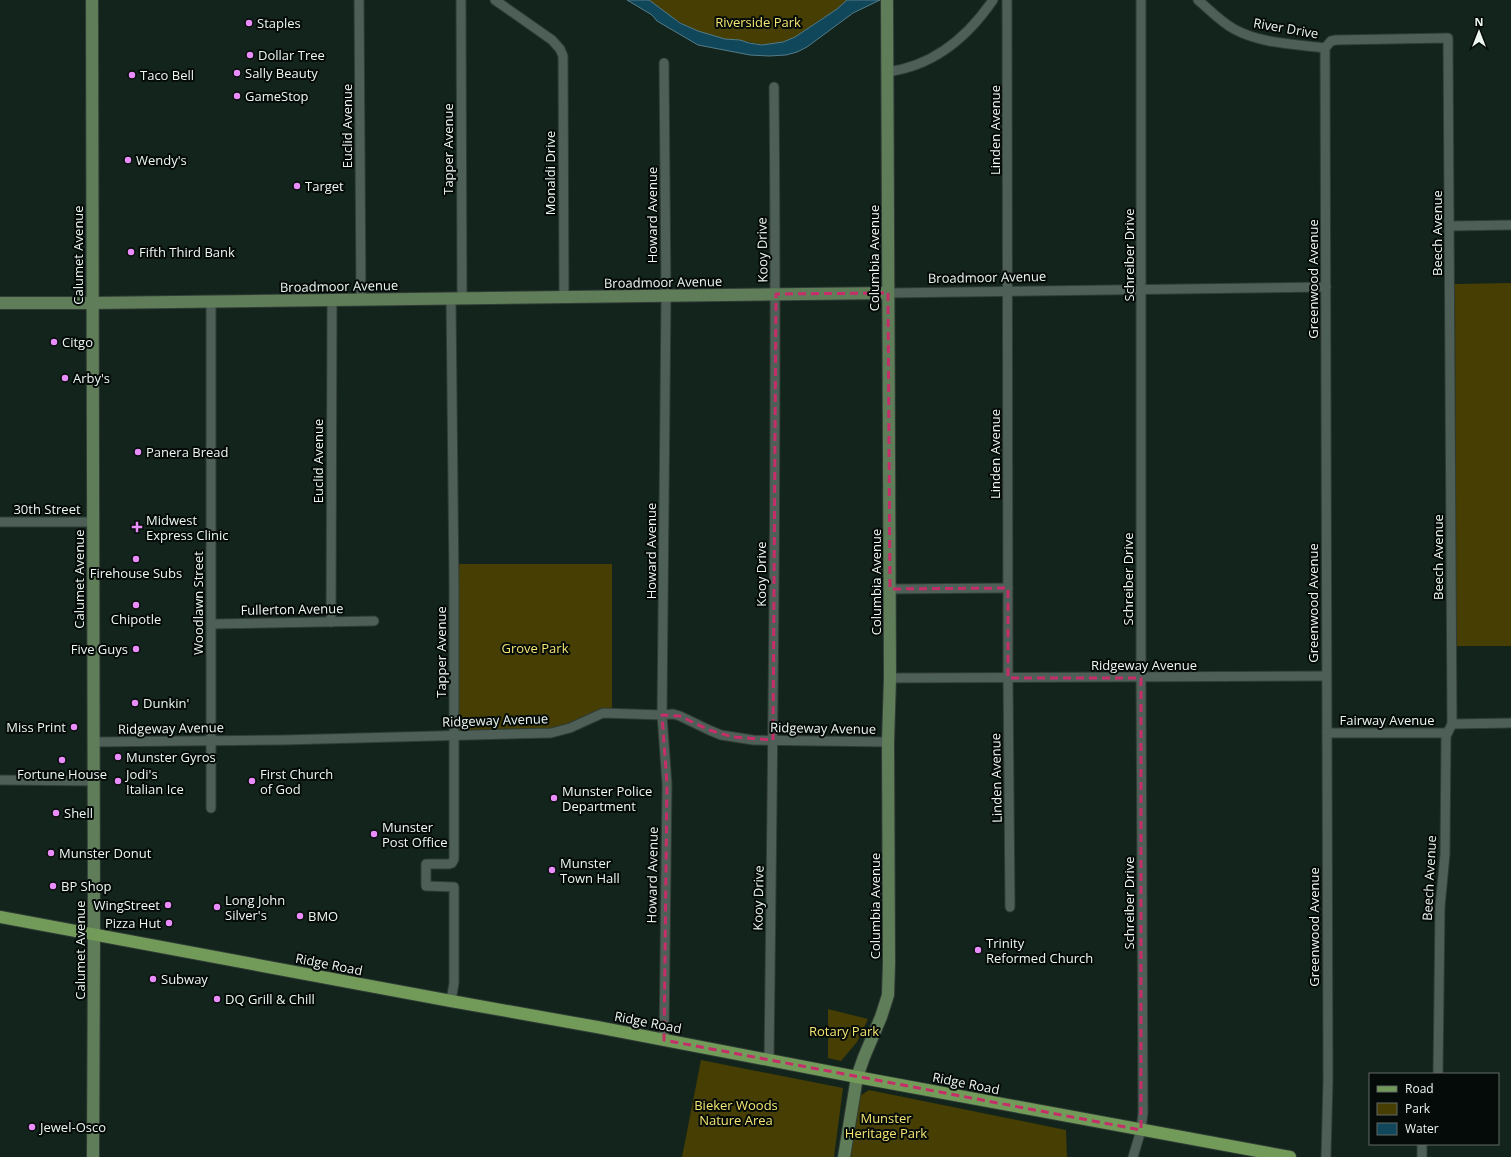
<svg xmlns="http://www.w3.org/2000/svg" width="1511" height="1157" viewBox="0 0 1511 1157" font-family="'Open Sans',sans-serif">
<rect width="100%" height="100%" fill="#13241c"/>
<!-- green -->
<g fill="#463e02">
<path d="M649 0H847C841 9 827 15 818 21 807 29 795 39 781 42 763 47 756 43 739 40 734 39 729 40 724 39 696 33 671 19 649 0Z"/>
<path d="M1511 283V646H1456L1455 284Z"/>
<path d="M458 564H612V709L594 712 560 730 463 732 459 730 458 726Z"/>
<path d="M828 1009 868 1019 857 1042 841 1061 828 1058Z"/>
<path d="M701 1060 843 1088 834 1157H682Z"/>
<path d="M869 1090 1066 1130 1067 1157H851L857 1098Z"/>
</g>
<!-- water -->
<path fill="#11475b" stroke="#537c88" d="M627 0H649L680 23 698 31 725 39 740 40 749 43 762 45 783 42 795 37 837 9 847 0H880L853 13 807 47 797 52 786 55 769 56 750 55 698 45 657 21 652 15Z"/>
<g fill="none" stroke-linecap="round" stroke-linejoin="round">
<!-- street casing -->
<g stroke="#303c36" stroke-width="11">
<g id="street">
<path d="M359 0 361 300"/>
<path d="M461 0 462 298"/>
<path d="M495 0 552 40 560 49 563 56 564 297"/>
<path d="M1007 0 1008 678 1010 907"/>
<path d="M1198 0C1210 10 1221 22 1234 29 1261 44 1296 44 1325 48L1331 41 1336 40 1448 38 1452 724 1446 736 1445 854 1440 907 1438 1074"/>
<path d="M1325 48 1328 1080 1326 1157"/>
<path d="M664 63 666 296 662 715 667 784 664 1040"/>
<path d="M887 72C934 66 967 38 993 0"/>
<path d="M1450 226 1511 225"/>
<path d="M888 293 1326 287"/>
<path d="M451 299 454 585V859L452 863 449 864H426V886L454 887V983L451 1001"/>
<path d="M0 522H93"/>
<path d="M890 589 1008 588"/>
<path d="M331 622 332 300"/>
<path d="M211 624 374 621"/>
<path d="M890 678 1326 676"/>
<path d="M1452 724 1511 723"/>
<path d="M1327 733H1447"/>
<path d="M94 742 283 740 551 733 570 728 603 713 662 715 673 714 680 716 709 730 721 735 753 740 888 742"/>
<path d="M0 780 94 781"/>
<path d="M211 808V302"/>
<path d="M769 1060C773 736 777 412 774 87"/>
<path d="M1133 1157 1141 1130 1143 1113 1141 678V0"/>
<path d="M1422 1157V1144"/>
</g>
</g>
<!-- secondary casing -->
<g stroke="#303c36" stroke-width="14">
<g id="secondary">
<path d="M92 0 94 934 93 1157"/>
<path d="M0 303H92L888 293"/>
<path d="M844 1157 857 1077 864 1057 881 1017 888 995 889 963 888 742 890 678 887 0"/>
</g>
</g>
<!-- primary casing -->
<g stroke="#303c36" stroke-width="14">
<path id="primary" d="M0 917 451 1001 597 1027 857 1077 1290 1157"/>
</g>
<!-- street -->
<use href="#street" stroke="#4d5f56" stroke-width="9"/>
<!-- secondary -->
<use href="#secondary" stroke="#5f7d58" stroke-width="12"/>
<!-- primary -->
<use href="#primary" stroke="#729b59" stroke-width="12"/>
</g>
<!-- marked area -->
<path fill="none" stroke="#c62e6a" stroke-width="3" stroke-dasharray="8 5" stroke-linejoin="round" d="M888 293 890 589 1008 588V678H1141V1130L664 1040 667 784 662 715 680 716 709 730 733 737 773 740 776 294Z"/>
<!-- markers -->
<g fill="#ea8dfc" stroke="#050b08" stroke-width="1.5">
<circle cx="249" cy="23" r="4"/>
<circle cx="250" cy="55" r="4"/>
<circle cx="237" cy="73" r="4"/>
<circle cx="132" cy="75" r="4"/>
<circle cx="237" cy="96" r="4"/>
<circle cx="128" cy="160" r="4"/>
<circle cx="297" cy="186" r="4"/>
<circle cx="131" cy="252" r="4"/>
<circle cx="54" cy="342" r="4"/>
<circle cx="65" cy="378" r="4"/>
<circle cx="138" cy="452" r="4"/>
<path d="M135 521h4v4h4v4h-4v4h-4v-4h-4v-4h4z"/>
<circle cx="136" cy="559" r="4"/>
<circle cx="136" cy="605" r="4"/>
<circle cx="136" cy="649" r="4"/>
<circle cx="135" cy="703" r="4"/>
<circle cx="74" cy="727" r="4"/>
<circle cx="118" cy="757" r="4"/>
<circle cx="62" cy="760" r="4"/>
<circle cx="118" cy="781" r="4"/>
<circle cx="252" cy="781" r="4"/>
<circle cx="554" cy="798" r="4"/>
<circle cx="56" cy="813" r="4"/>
<circle cx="374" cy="834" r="4"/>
<circle cx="51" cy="853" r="4"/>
<circle cx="552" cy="870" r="4"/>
<circle cx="53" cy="886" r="4"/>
<circle cx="168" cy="905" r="4"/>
<circle cx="217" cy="907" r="4"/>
<circle cx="300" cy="916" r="4"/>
<circle cx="169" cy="923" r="4"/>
<circle cx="978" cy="950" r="4"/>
<circle cx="153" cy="979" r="4"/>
<circle cx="217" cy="999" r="4"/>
<circle cx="32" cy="1127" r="4"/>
</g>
<g text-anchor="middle" stroke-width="4" stroke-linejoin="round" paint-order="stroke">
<!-- park labels -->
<g font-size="13" fill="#f4e471" stroke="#050b08">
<text x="758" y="27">Riverside Park</text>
<text x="535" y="653">Grove Park</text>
<text x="844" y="1036">Rotary Park</text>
<text x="736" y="1110">Bieker Woods<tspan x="736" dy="15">Nature Area</tspan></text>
<text x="886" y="1123">Munster<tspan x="886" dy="15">Heritage Park</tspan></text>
</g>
<!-- poi labels -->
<g font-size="13" fill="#ecf7f2" stroke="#050b08" text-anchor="start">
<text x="257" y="28">Staples</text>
<text x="258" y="60">Dollar Tree</text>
<text x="245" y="78">Sally Beauty</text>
<text x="140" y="80">Taco Bell</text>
<text x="245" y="101">GameStop</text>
<text x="136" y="165">Wendy's</text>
<text x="305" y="191">Target</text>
<text x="139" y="257">Fifth Third Bank</text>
<text x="62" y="347">Citgo</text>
<text x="73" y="383">Arby's</text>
<text x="146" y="457">Panera Bread</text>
<text x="146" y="525">Midwest<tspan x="146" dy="15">Express Clinic</tspan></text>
<text x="136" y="578" text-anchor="middle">Firehouse Subs</text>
<text x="136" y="624" text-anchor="middle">Chipotle</text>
<text x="128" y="654" text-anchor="end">Five Guys</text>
<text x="143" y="708">Dunkin'</text>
<text x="66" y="732" text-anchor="end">Miss Print</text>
<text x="126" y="762">Munster Gyros</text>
<text x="62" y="779" text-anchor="middle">Fortune House</text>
<text x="126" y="779">Jodi's<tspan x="126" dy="15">Italian Ice</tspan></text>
<text x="260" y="779">First Church<tspan x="260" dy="15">of God</tspan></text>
<text x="562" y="796">Munster Police<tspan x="562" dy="15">Department</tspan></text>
<text x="64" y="818">Shell</text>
<text x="382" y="832">Munster<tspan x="382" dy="15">Post Office</tspan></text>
<text x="59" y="858">Munster Donut</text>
<text x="560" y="868">Munster<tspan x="560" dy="15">Town Hall</tspan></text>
<text x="61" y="891">BP Shop</text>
<text x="225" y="905">Long John<tspan x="225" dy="15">Silver's</tspan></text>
<text x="160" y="910" text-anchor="end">WingStreet</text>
<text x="308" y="921">BMO</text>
<text x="161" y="928" text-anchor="end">Pizza Hut</text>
<text x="986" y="948">Trinity<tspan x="986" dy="15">Reformed Church</tspan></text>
<text x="161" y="984">Subway</text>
<text x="225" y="1004">DQ Grill &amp; Chill</text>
<text x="40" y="1132">Jewel-Osco</text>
</g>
<!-- street labels -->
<g font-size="13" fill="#ecf7f2" stroke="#050b08">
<text transform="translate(1286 28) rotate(10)" y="5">River Drive</text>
<text transform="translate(347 126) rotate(-90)" y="5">Euclid Avenue</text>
<text transform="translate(995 130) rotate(-90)" y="5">Linden Avenue</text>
<text transform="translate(448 149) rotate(-90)" y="5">Tapper Avenue</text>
<text transform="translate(550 173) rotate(-90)" y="5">Monaldi Drive</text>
<text transform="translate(652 215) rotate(-90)" y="5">Howard Avenue</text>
<text transform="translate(1437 233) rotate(-90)" y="5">Beech Avenue</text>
<text transform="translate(762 250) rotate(-91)" y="5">Kooy Drive</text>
<text transform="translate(78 255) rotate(-90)" y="5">Calumet Avenue</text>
<text transform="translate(1129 255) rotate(-90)" y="5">Schreiber Drive</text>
<text transform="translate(874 258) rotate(-90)" y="5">Columbia Avenue</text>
<text transform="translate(987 277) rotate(-1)" y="5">Broadmoor Avenue</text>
<text transform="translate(1313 279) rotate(-90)" y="5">Greenwood Avenue</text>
<text transform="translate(663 282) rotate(-1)" y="5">Broadmoor Avenue</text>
<text transform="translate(339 286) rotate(-1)" y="5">Broadmoor Avenue</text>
<text transform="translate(995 454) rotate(-90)" y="5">Linden Avenue</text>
<text transform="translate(318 461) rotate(-90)" y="5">Euclid Avenue</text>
<text x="47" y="514">30th Street</text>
<text transform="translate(651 551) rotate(-90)" y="5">Howard Avenue</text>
<text transform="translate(1438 557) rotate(-90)" y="5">Beech Avenue</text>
<text transform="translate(761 574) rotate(-90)" y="5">Kooy Drive</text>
<text transform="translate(79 579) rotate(-90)" y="5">Calumet Avenue</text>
<text transform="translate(1128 579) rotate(-90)" y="5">Schreiber Drive</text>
<text transform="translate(876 582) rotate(-90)" y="5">Columbia Avenue</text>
<text transform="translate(198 603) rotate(-90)" y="5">Woodlawn Street</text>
<text transform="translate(1313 603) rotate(-90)" y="5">Greenwood Avenue</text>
<text transform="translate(292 609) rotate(-1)" y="5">Fullerton Avenue</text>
<text transform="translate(441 652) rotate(-90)" y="5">Tapper Avenue</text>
<text x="1144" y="670">Ridgeway Avenue</text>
<text transform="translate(495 720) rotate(-2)" y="5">Ridgeway Avenue</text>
<text x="1387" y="725">Fairway Avenue</text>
<text transform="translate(171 728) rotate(-1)" y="5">Ridgeway Avenue</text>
<text transform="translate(823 728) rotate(1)" y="5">Ridgeway Avenue</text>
<text transform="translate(996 778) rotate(-91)" y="5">Linden Avenue</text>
<text transform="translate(652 875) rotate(-89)" y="5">Howard Avenue</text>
<text transform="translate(1429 878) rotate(-87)" y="5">Beech Avenue</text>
<text transform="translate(758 898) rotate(-89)" y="5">Kooy Drive</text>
<text transform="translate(1129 903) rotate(-90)" y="5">Schreiber Drive</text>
<text transform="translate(875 906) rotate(-90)" y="5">Columbia Avenue</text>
<text transform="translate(1314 927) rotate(-90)" y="5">Greenwood Avenue</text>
<text transform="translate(80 950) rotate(-90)" y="5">Calumet Avenue</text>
<text transform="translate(329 964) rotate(11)" y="5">Ridge Road</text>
<text transform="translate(648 1022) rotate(11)" y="5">Ridge Road</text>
<text transform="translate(966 1083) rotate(11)" y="5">Ridge Road</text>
</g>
</g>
<!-- legend -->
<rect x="1369" y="1073" width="130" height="72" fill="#050b08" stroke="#616966"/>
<rect x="1377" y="1086" width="20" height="6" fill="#729b59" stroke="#616966"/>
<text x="1405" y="1093" font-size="12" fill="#ecf7f2">Road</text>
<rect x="1377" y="1103" width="20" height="12" fill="#463e02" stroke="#616966"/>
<text x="1405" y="1113" font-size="12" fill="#ecf7f2">Park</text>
<rect x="1377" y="1123" width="20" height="12" fill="#11475b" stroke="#616966"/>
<text x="1405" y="1133" font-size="12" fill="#ecf7f2">Water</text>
<!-- north arrow -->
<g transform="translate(1479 32)" stroke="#050b08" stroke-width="3" paint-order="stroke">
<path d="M0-3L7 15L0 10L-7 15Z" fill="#ecf7f2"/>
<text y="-6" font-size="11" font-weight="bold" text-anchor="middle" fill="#ecf7f2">N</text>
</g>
</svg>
